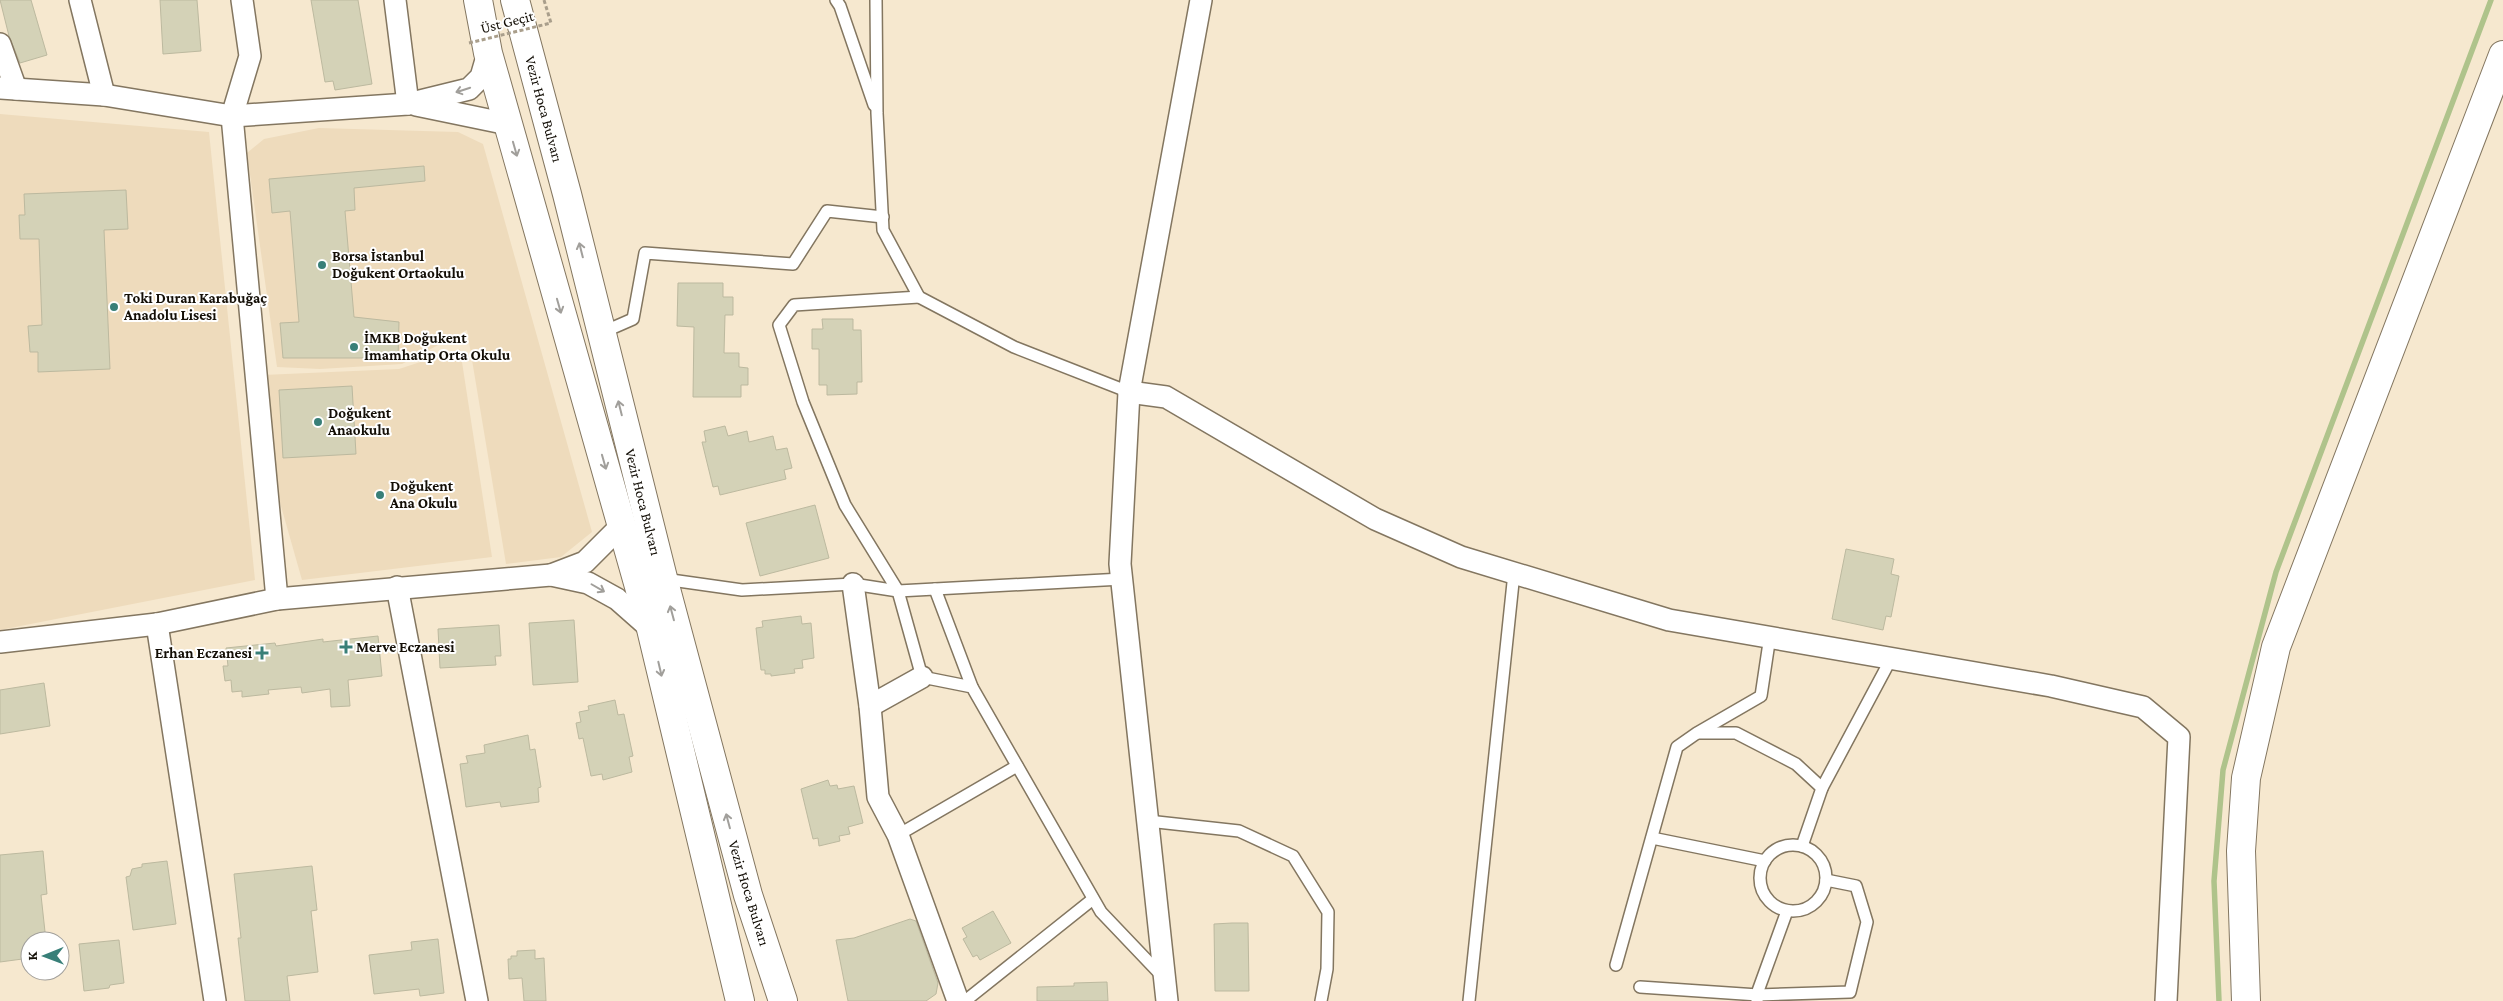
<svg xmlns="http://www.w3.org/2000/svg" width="2503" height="1001" viewBox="0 0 2503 1001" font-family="'Crimson Pro',serif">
<rect width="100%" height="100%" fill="#f6e8cf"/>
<!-- built -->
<g fill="#eedbbc">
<path d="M0 114 209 132 255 580 0 630Z"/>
<path d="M319 128 458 132 483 144 592 532 561 557 506 564 467 330 402 364 320 369 277 367 247 153 264 139Z"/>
<path d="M460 349 492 557 302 580 260 432 263 375 399 369Z"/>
</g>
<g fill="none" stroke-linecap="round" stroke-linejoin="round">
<!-- stream -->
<path stroke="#afc38b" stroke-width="5.5" d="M2219 1001 2214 881 2223 770 2276 572 2491 0"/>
</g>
<!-- building -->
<g fill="#d4d2b7" stroke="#bcb99f">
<path d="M0 0H31L47 55 20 63 9 36Z"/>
<path d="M160 0H197L201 51 163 54Z"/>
<path d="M311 0H358L372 84 335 90 333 81 325 82Z"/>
<path d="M424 166 425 181 354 188 355 210 345 211 354 317 399 322 398 358H283L280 323 299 322 290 211 272 213 269 179Z"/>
<path d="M126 190 128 229 104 230 110 369 38 372V352H30L28 326 42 325 39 239H20L19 215H25L24 194Z"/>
<path d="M678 283H723V297H733V315H725L724 353H739V367L748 368V385H741V397H693L694 327 677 326Z"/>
<path d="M822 319H853V330H861L862 382H857V394L827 395V385H819V349H812V329H823Z"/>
<path d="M352 386 356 454 283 458 279 390Z"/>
<path d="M725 426 728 436 747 431 749 442 773 436 776 450 787 448 792 468 784 470 786 479 720 495 718 486 713 487 702 442H706L704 431Z"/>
<path d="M815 505 829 558 760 576 746 523Z"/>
<path d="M1846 549 1894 559 1891 574 1899 576 1891 617 1886 616 1883 630 1832 619Z"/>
<path d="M801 616 802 624 811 623 814 658 802 660 803 668 794 669 795 673 771 676V674H765V670H761L756 628 763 627 762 621Z"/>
<path d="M574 620 578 682 533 685 529 623Z"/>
<path d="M499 625 501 656H495L496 665 440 668 438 629Z"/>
<path d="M378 636 382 676 348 680 350 706 331 707 330 689 302 693 301 687 268 690 269 694 242 697V691L232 692 231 680 225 681 223 666H228L226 648 275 643 276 646 323 639V642Z"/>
<path d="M44 683 50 726 0 734V690Z"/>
<path d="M615 700 618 715 624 714 633 756 629 757 632 772 603 780 602 774 591 776 583 738 579 739 576 723 581 722 579 712 589 710 588 706Z"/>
<path d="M528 735 530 750 535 749 541 787 538 788 539 802 501 807 500 802 466 807 460 764 468 763 466 756 485 753 484 745Z"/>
<path d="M828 780 830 786 837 785 838 789 854 786 863 823 848 827 850 834 839 836 840 841 819 846 818 838 813 839 801 789Z"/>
<path d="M43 851 47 894 41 895 46 941H30V958L0 962V855Z"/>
<path d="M167 861 176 924 133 930 126 877 130 876 132 869 142 867V864Z"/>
<path d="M312 866 317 910 311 911 318 972 287 976 290 1001H245L238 938H241L234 874Z"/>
<path d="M993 911 1011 943 980 960 977 955 973 957 963 939 967 937 962 928Z"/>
<path d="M910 919 916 921 938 983 936 994 926 1001H848L836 940 854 938Z"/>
<path d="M1232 923H1248L1249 991H1215L1214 924Z"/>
<path d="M438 939 444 993 420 996 419 989 374 994 369 955 412 950 411 942Z"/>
<path d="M119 940 124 983 110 985 109 988 84 991 79 944Z"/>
<path d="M535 950V959L544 958 546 1001H524L522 978 509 979 508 959H511V956H517V951Z"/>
<path d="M1107 982 1108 1001H1037V987L1074 986V983Z"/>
</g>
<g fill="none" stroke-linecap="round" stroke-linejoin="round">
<!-- lane casing -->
<g stroke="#837660" stroke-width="14">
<g id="lane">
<path d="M836 0 840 6 874 105"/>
<path d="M876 0 877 113 883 230 919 297 1014 347 1129 392"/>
<path d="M919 297 794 305 779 325 803 402 845 505 898 591 922 677 972 687 1101 912 1162 976"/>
<path d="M601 333 633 319 645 253 793 264 827 211 883 217"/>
<path d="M664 579 742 590 853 584 898 591 1122 579"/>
<path d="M935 589 972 687"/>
<path d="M1698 733H1736L1796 764 1822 788"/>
<path d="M1148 821 1239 831 1293 856 1328 912 1327 969 1321 1001"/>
<path d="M898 835 1017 766"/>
<path d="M1652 838 1765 861"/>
<circle cx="1793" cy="878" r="33"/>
<path d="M1802 846 1822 788 1892 657"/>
<path d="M1616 965 1677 747 1697 733 1761 696 1770 636"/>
<path d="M1640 987 1758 995 1850 992 1867 922 1856 886 1826 880"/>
<path d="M965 1001 1093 899"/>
<path d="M1469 1001 1514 573"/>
<path d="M1757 1001 1758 991 1787 911"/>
</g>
</g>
<!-- street casing -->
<g stroke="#837660" stroke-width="24">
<g id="street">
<path d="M80 0 104 95"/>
<path d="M242 0 250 56 232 116 277 599"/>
<path d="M395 0 408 104"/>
<path d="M0 44 16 89"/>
<path d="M0 88 104 95 232 116 408 104 469 89 481 77 488 53"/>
<path d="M416 105 508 124"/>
<path d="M1129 392 1166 397 1375 519 1461 557 1669 620 2051 686 2143 707 2179 737 2166 1001"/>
<path d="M551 575 585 562 622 525"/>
<path d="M853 584 870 706 878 797 898 835 958 1001"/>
<path d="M397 587 477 1001"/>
<path d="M157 624 215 1001"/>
<path d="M0 642 157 624 277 599 551 575 588 583 617 599 651 629"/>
<path d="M870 706 922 677"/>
<path d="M1167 1001 1120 564 1129 392 1201 0"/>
</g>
</g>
<!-- secondary casing -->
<g stroke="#837660" stroke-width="30">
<g id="secondary">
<path d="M478 0 488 53 651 629 740 1001"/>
<path d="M515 0 567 194 663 578 748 895 783 1001"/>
<path d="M2246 1001 2241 851 2246 778 2276 647 2503 55"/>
</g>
</g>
<!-- path -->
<path stroke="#a99e8b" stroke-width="3" stroke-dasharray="4 2.5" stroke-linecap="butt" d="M544 0 551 23"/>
<!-- lane -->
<use href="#lane" stroke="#fff" stroke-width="11"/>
<!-- street -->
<use href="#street" stroke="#fff" stroke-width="21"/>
<!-- secondary -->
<use href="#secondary" stroke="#fff" stroke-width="28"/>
<!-- path-bridge -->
<path stroke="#a99e8b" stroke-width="3" stroke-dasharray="4 2.5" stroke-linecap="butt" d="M469 43 551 23"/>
</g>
<!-- one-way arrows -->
<defs><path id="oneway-shaft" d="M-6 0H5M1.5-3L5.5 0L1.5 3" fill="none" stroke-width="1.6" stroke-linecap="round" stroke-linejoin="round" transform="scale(1.25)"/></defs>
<g stroke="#a19f9b">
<use href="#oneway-shaft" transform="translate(463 90) rotate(162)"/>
<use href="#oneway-shaft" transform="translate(515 149) rotate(74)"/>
<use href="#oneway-shaft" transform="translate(581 250) rotate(-104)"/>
<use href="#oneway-shaft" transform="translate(559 306) rotate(74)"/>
<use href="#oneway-shaft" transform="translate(620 408) rotate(-104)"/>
<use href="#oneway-shaft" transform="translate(604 462) rotate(74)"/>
<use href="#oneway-shaft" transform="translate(598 588) rotate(30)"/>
<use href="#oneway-shaft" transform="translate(672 613) rotate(-105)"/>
<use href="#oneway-shaft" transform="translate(660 669) rotate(77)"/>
<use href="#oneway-shaft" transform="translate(728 821) rotate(-105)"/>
</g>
<!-- markers -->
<g fill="#387f78" stroke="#fff" stroke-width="2">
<circle cx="322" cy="265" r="5"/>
<circle cx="114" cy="307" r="5"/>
<circle cx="354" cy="347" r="5"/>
<circle cx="318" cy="422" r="5"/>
<circle cx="380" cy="495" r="5"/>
<path d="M343.5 639.5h5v5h5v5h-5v5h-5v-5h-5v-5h5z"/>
<path d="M259.5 645.5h5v5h5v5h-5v5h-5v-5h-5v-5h5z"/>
</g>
<g text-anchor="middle" stroke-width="4" stroke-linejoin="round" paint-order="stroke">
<!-- street labels -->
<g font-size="15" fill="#130e06" stroke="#fff">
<text transform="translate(507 22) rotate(-14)" y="5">Üst Geçit</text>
<text transform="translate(544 109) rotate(75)" y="5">Vezir Hoca Bulvarı</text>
<text transform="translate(643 502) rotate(76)" y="5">Vezir Hoca Bulvarı</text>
<text transform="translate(749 893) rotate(73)" y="5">Vezir Hoca Bulvarı</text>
</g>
<!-- poi labels -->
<g font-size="15" font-weight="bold" fill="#130e06" stroke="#fff" text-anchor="start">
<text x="332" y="261">Borsa İstanbul<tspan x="332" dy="17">Doğukent Ortaokulu</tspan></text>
<text x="124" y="303">Toki Duran Karabuğaç<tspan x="124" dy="17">Anadolu Lisesi</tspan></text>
<text x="364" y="343">İMKB Doğukent<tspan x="364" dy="17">İmamhatip Orta Okulu</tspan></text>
<text x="328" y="418">Doğukent<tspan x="328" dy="17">Anaokulu</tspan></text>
<text x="390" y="491">Doğukent<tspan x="390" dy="17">Ana Okulu</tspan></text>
<text x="356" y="652">Merve Eczanesi</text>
<text x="252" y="658" text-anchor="end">Erhan Eczanesi</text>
</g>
</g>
<!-- north arrow -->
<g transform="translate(45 956) rotate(269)"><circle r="24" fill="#ffffff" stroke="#a19f9b"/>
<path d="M0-4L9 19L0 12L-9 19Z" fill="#387f78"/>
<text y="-8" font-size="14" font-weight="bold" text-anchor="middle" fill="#130e06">K</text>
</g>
</svg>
